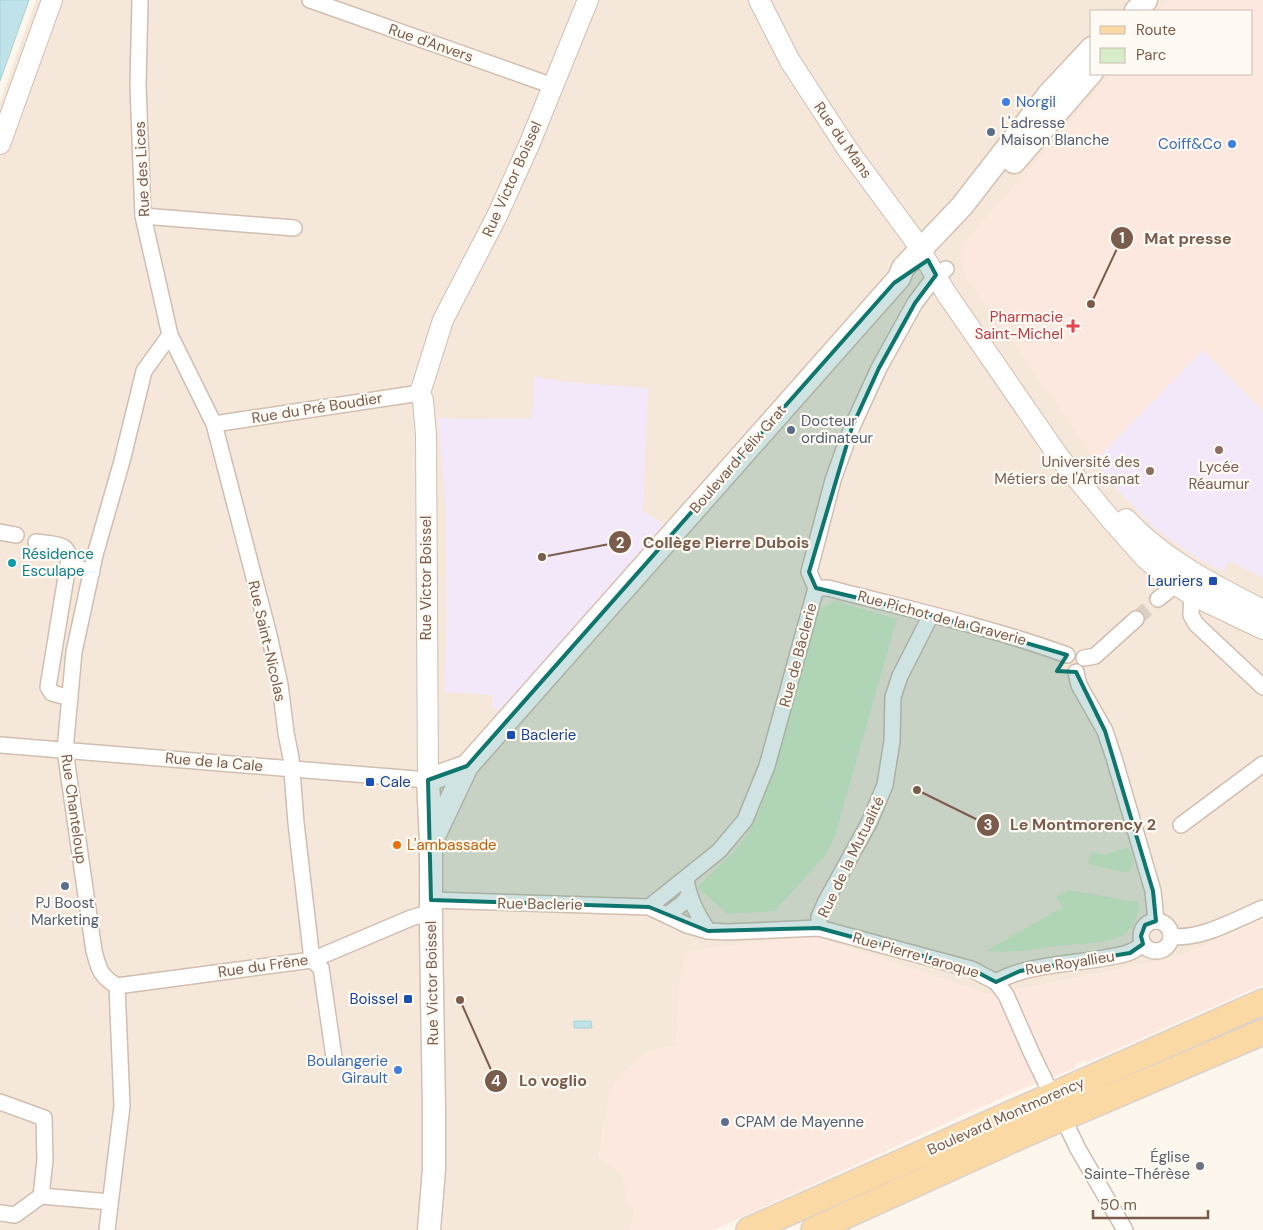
<svg xmlns="http://www.w3.org/2000/svg" width="1263" height="1230" viewBox="0 0 1263 1230" font-family="'DM Sans',sans-serif">
<rect width="100%" height="100%" fill="#fdf6ec"/>
<!-- residential -->
<path fill="#f5e8da" fill-rule="evenodd" d="M36 0H1263V919L1188 953 1165 960 991 995 811 936 680 980 676 1046 647 1052 610 1095 604 1125 599 1156 623 1176 629 1205 635 1210 630 1230H0V102ZM1092 11H1252V74H1092Z"/>
<!-- commercial -->
<g fill="#fde8e0">
<path d="M1166 0H1263V411L1203 351 1095 461 1066 417 965 276 961 256 963 247 967 239 1059 136 1110 74H1252V11H1158Z"/>
<path d="M1263 919V985L1086 1063 1085 1060 1075 1065 1076 1068 1014 1092 714 1230H630L635 1210 629 1205 623 1176 599 1156 610 1095H608L619 1075 647 1052 676 1046 680 980 685 951 811 936 991 995 1165 960 1188 953Z"/>
</g>
<!-- education -->
<g fill="#f3e8fa">
<path d="M1203 350 1263 411V578L1229 561 1223 572 1186 551 1152 526 1111 483 1095 461Z"/>
<path d="M535 376 564 382 648 388 643 511 667 526 499 712 492 705V695L444 692 447 620 446 507 438 418 468 419 532 418Z"/>
</g>
<!-- green -->
<g fill="#d8ecc9">
<path d="M835 601 897 619 835 836 826 854 775 911 728 914 697 887 734 852 748 834 760 809 780 749 817 610Z"/>
<path d="M1128 847C1133 856 1136 864 1128 872H1123L1088 864 1091 852 1104 855Z"/>
<path d="M1068 890 1137 902 1139 904C1139 916 1132 931 1121 936 1105 944 1084 943 1067 945 1040 948 1014 954 986 951L1061 908 1062 905 1056 897Z"/>
</g>
<!-- water -->
<g fill="#bfe3e8" stroke="#a5d3da">
<path d="M0 0H29L0 81Z"/>
<path d="M574 1021H591L592 1028H574Z"/>
</g>
<g fill="none" stroke-linecap="round" stroke-linejoin="round">
<!-- minor-tunnel -->
<path stroke="#dcd0c4" stroke-width="15" stroke-dasharray="15 8" stroke-linecap="butt" d="M1136 619 1158 599"/>
<!-- minor casing -->
<g stroke="#d1beb0" stroke-width="18">
<g id="minor">
<path d="M140 0 138 85 143 216 170 335 214 424 269 635 280 685 286 733 291 758 296 823 312 960 321 968 334 1057"/>
<path d="M310 0 553 86"/>
<path d="M143 216 294 228"/>
<path d="M214 424 420 393"/>
<path d="M0 532 16 535"/>
<path d="M36 542C54 545 72 541 68 565L92 572"/>
<path d="M68 565 48 687 52 693 70 698"/>
<path d="M1192 587 1191 615 1196 624 1263 687"/>
<path d="M816 588H828C908 609 990 627 1067 655"/>
<path d="M1158 599 1183 579"/>
<path d="M1084 658 1095 656 1136 619"/>
<path d="M1076 672 1079 685 1105 731 1114 758 1153 891 1156 921"/>
<path d="M0 745 428 780"/>
<path d="M1181 825 1263 764"/>
<path d="M686 879C689 899 697 914 708 931"/>
<path d="M431 900 649 907 687 925 708 931 727 932 819 928 971 969 996 982 1006 995 1032 1054 1078 1149 1125 1230"/>
<path d="M649 907 719 851 745 820 767 766 816 588 809 572 833 480 852 427 879 368 915 303 936 275 946 269"/>
<path d="M667 915 683 903 689 895"/>
<circle cx="1156" cy="936" r="15"/>
<path d="M819 928V917L826 901 869 823 885 785 892 741 893 697 900 676 931 615"/>
<path d="M1171 936C1199 941 1237 919 1263 908"/>
<path d="M996 982C1024 965 1071 964 1104 958 1120 955 1130 955 1143 944"/>
<path d="M117 986 312 960 411 918 431 912"/>
<path d="M0 1102 44 1118 45 1160 41 1196"/>
<path d="M0 1213 15 1215 41 1196 110 1202"/>
<path d="M107 1230 122 1106 117 986C100 976 99 969 94 951L65 750 74 652 95 555 122 461 144 371 170 335"/>
</g>
</g>
<!-- tertiary casing -->
<g stroke="#d1beb0" stroke-width="22">
<g id="tertiary">
<path d="M759 0 790 61 848 150 913 238 946 293 1059 457 1112 521 1146 559 1175 584 1192 595 1263 629"/>
<path d="M0 144 52 0"/>
<path d="M1126 519C1164 560 1214 585 1263 610"/>
<path d="M428 780 426 435 423 400 420 393 443 320 497 216 529 145 588 0"/>
</g>
</g>
<!-- secondary casing -->
<g stroke="#d6c0b0" stroke-width="25">
<g id="secondary">
<path d="M1136 11 1146 0"/>
<path d="M1014 162 1092 72"/>
<path d="M433 838 467 766"/>
<path d="M429 1230 434 1169V1109L431 932V841L428 780 467 766 899 278 903 268 962 206 1049 94 1092 48"/>
</g>
</g>
<!-- primary casing -->
<g stroke="#dad1cd" stroke-width="28">
<g id="primary">
<path d="M749 1230 1263 1002"/>
<path d="M814 1230 1025 1134 1263 1032"/>
</g>
</g>
<!-- minor -->
<use href="#minor" stroke="#fff" stroke-width="15"/>
<!-- tertiary -->
<use href="#tertiary" stroke="#fff" stroke-width="20"/>
<!-- secondary -->
<use href="#secondary" stroke="#fff" stroke-width="22"/>
<!-- primary -->
<use href="#primary" stroke="#fbd9a5" stroke-width="25"/>
</g>
<!-- marked area -->
<path fill="#0f766e" fill-opacity="0.2" stroke="#0f766e" stroke-width="4" stroke-linejoin="round" d="M928 260 936 275 915 303 879 368 852 427 809 572 816 588 931 615 1067 655 1057 671 1076 672 1105 731 1153 891 1156 921 1145 925 1141 936 1143 944 1130 953 1020 971 996 982 971 969 819 928 708 931 649 907 431 900 428 780 467 766 894 283Z"/>
<!-- markers -->
<g fill="#3f7fe0" stroke="#fffaf3" stroke-width="2">
<circle cx="1006" cy="102" r="5"/>
<circle cx="1232" cy="144" r="5"/>
<circle cx="398" cy="1070" r="5"/>
</g>
<g fill="#5c6f8a" stroke="#fffaf3" stroke-width="2">
<circle cx="991" cy="132" r="5"/>
<circle cx="791" cy="430" r="5"/>
<circle cx="65" cy="886" r="5"/>
<circle cx="725" cy="1122" r="5"/>
</g>
<path fill="#e0444e" stroke="#fffaf3" stroke-width="2" d="M1070.5 318.5h5v5h5v5h-5v5h-5v-5h-5v-5h5z"/>
<g fill="#8d6e63" stroke="#fffaf3" stroke-width="2">
<circle cx="1219" cy="450" r="5"/>
<circle cx="1150" cy="471" r="5"/>
</g>
<circle fill="#0f9aa8" stroke="#fffaf3" stroke-width="2" cx="12" cy="563" r="5"/>
<g fill="#1a4fb4" stroke="#fffaf3" stroke-width="2">
<rect x="1208" y="576" width="10" height="10" rx="2.5"/>
<rect x="506" y="730" width="10" height="10" rx="2.5"/>
<rect x="365" y="777" width="10" height="10" rx="2.5"/>
<rect x="403" y="994" width="10" height="10" rx="2.5"/>
</g>
<circle fill="#e8710a" stroke="#fffaf3" stroke-width="2" cx="397" cy="845" r="5"/>
<circle fill="#6b7280" stroke="#fffaf3" stroke-width="2" cx="1200" cy="1166" r="5"/>
<g text-anchor="middle" stroke-width="4.5" stroke-linejoin="round" paint-order="stroke">
<!-- street labels -->
<g font-size="15" fill="#7a5c4d" stroke="#fffaf3">
<text transform="translate(431 43) rotate(19)" y="5">Rue d'Anvers</text>
<text transform="translate(843 140) rotate(55)" y="5">Rue du Mans</text>
<text transform="translate(142 169) rotate(-93)" y="5">Rue des Lices</text>
<text transform="translate(512 179) rotate(-66)" y="5">Rue Victor Boissel</text>
<text transform="translate(317 408) rotate(-9)" y="5">Rue du Pré Boudier</text>
<text transform="translate(738 459) rotate(-49)" y="5">Boulevard Félix Grat</text>
<text transform="translate(426 578) rotate(-90)" y="5">Rue Victor Boissel</text>
<text transform="translate(942 618) rotate(15)" y="5">Rue Pichot de la Graverie</text>
<text transform="translate(267 641) rotate(77)" y="5">Rue Saint-Nicolas</text>
<text transform="translate(798 655) rotate(-75)" y="5">Rue de Bâclerie</text>
<text transform="translate(214 762) rotate(5)" y="5">Rue de la Cale</text>
<text transform="translate(74 809) rotate(82)" y="5">Rue Chanteloup</text>
<text transform="translate(851 857) rotate(-64)" y="5">Rue de la Mutualité</text>
<text transform="translate(540 904) rotate(1)" y="5">Rue Baclerie</text>
<text transform="translate(916 955) rotate(16)" y="5">Rue Pierre Laroque</text>
<text transform="translate(1070 963) rotate(-9)" y="5">Rue Royallieu</text>
<text transform="translate(263 966) rotate(-8)" y="5">Rue du Frêne</text>
<text transform="translate(432 983) rotate(-91)" y="5">Rue Victor Boissel</text>
<text transform="translate(1006 1116) rotate(-24)" y="5">Boulevard Montmorency</text>
</g>
<!-- shop labels -->
<g font-size="15" fill="#366cbe" stroke="#fffaf3" text-anchor="end">
<text x="1016" y="107" text-anchor="start">Norgil</text>
<text x="1222" y="149">Coiff&amp;Co</text>
<text x="388" y="1066">Boulangerie<tspan x="388" dy="17">Girault</tspan></text>
</g>
<!-- service labels -->
<g font-size="15" fill="#4e5e75" stroke="#fffaf3" text-anchor="start">
<text x="1001" y="128">L'adresse<tspan x="1001" dy="17">Maison Blanche</tspan></text>
<text x="801" y="426">Docteur<tspan x="801" dy="17">ordinateur</tspan></text>
<text x="65" y="908" text-anchor="middle">PJ Boost<tspan x="65" dy="17">Marketing</tspan></text>
<text x="735" y="1127">CPAM de Mayenne</text>
</g>
<!-- health labels -->
<g font-size="15" fill="#be3a42" stroke="#fffaf3" text-anchor="end">
<text x="1063" y="322">Pharmacie<tspan x="1063" dy="17">Saint-Michel</tspan></text>
</g>
<!-- education labels -->
<g font-size="15" fill="#785e54" stroke="#fffaf3" text-anchor="end">
<text x="1140" y="467">Université des<tspan x="1140" dy="17">Métiers de l'Artisanat</tspan></text>
<text x="1219" y="472" text-anchor="middle">Lycée<tspan x="1219" dy="17">Réaumur</tspan></text>
</g>
<!-- culture labels -->
<g font-size="15" fill="#0d838f" stroke="#fffaf3" text-anchor="start">
<text x="22" y="559">Résidence<tspan x="22" dy="17">Esculape</tspan></text>
</g>
<!-- transit labels -->
<g font-size="15" fill="#164399" stroke="#fffaf3" text-anchor="end">
<text x="1203" y="586">Lauriers</text>
<text x="521" y="740" text-anchor="start">Baclerie</text>
<text x="380" y="787" text-anchor="start">Cale</text>
<text x="398" y="1004">Boissel</text>
</g>
<!-- food labels -->
<g font-size="15" fill="#c56008" stroke="#fffaf3" text-anchor="start">
<text x="407" y="850">L'ambassade</text>
</g>
<!-- worship labels -->
<g font-size="15" fill="#5b616d" stroke="#fffaf3" text-anchor="end">
<text x="1190" y="1162">Église<tspan x="1190" dy="17">Sainte-Thérèse</tspan></text>
</g>
</g>
<!-- callouts -->
<path fill="none" stroke="#7a5c4d" stroke-width="2" d="M1091 304L1122 238M542 557L620 542M917 790L988 825M460 1000L496 1081"/>
<g fill="#7a5c4d" stroke="#fffaf3" stroke-width="2">
<circle cx="1091" cy="304" r="5"/>
<circle cx="542" cy="557" r="5"/>
<circle cx="917" cy="790" r="5"/>
<circle cx="460" cy="1000" r="5"/>
<circle cx="1122" cy="238" r="12"/>
<circle cx="620" cy="542" r="12"/>
<circle cx="988" cy="825" r="12"/>
<circle cx="496" cy="1081" r="12"/>
</g>
<g font-size="15" text-anchor="middle" font-weight="bold" fill="#fff">
<text x="1122" y="243">1</text>
<text x="620" y="548">2</text>
<text x="988" y="830">3</text>
<text x="496" y="1086">4</text>
</g>
<g font-size="16" text-anchor="middle" font-weight="bold" fill="#7a5c4d" stroke="#fffaf3" stroke-width="4.5" stroke-linejoin="round" paint-order="stroke">
<text x="1188" y="244">Mat presse</text>
<text x="726" y="548">Collège Pierre Dubois</text>
<text x="1083" y="830">Le Montmorency 2</text>
<text x="553" y="1086">Lo voglio</text>
</g>
<!-- legend -->
<rect x="1090" y="10" width="162" height="65" fill="#fffaf3" stroke="#cabbb1"/>
<rect x="1100" y="26" width="25" height="8" fill="#fbd9a5" stroke="#cabbb1"/>
<text x="1136" y="35" font-size="15" fill="#7a5c4d">Route</text>
<rect x="1100" y="48" width="25" height="15" fill="#d8ecc9" stroke="#cabbb1"/>
<text x="1136" y="60" font-size="15" fill="#7a5c4d">Parc</text>
<!-- scale -->
<path d="M1093 1210v8h115v-8" fill="none" stroke="#7a5c4d" stroke-width="2.5"/>
<text x="1100" y="1210" font-size="15" fill="#7a5c4d" stroke="#fffaf3" stroke-width="4" paint-order="stroke">50 m</text>
</svg>
